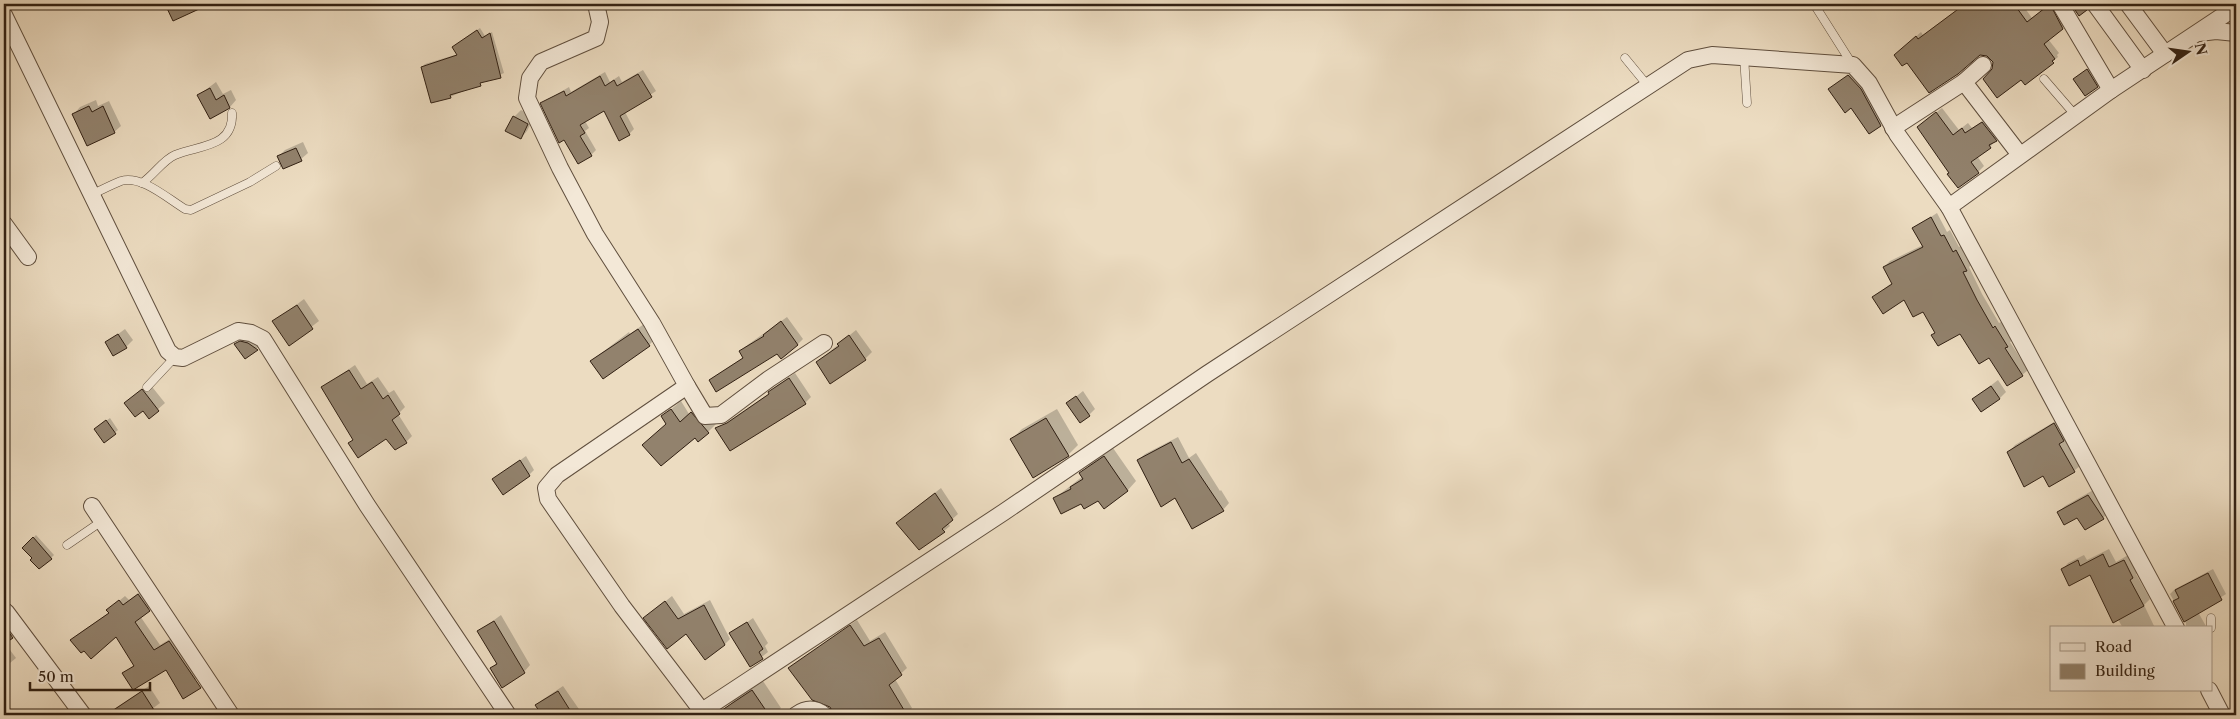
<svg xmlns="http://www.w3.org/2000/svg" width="2240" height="719" viewBox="0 0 2240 719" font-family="'Libre Caslon Text',serif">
<rect width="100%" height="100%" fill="#ecdcc1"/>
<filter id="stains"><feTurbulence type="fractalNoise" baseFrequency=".004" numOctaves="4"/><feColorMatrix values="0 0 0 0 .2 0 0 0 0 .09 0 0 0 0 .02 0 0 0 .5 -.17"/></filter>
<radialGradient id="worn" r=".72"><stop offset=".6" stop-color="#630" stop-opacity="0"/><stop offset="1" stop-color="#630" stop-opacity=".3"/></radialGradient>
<!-- shadow -->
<g fill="#0003">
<path d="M1965 4H2022L2032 18 2051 4H2057L2068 23 2048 39 2059 53 2057 55 2058 57 2025 83 2022 78 1994 68V62L1987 54 1976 56 1901 50 1921 32 1923 35Z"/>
<path d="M480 28 485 36 492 32 504 73 450 97 422 67 425 64 458 54 457 44Z"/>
<path d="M2094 63 2103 79 2097 86 2075 80Z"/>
<path d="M1856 69 1887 118 1880 125 1851 107 1830 89Z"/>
<path d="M643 70 656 91 625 112 634 129 629 134 604 110 585 121 589 128 585 131 596 150 591 155 542 103 569 87 571 92 605 72 610 82 619 76 622 82Z"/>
<path d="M216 82 223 94 231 90 236 100 230 107 211 117 199 95Z"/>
<path d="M96 100 98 106 109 101 121 126 114 132 74 114 80 107Z"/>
<path d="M1942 108 1959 130 1968 123 1972 128 1989 117 2001 134 1990 147 1977 156 1984 166 1978 172H1951L1924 122Z"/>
<path d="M521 110 534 117 527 131 521 138 514 117Z"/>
<path d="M303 142 308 153 301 159 283 168 278 157 285 150Z"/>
<path d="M1937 213 1947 232 1950 230 1959 247 1962 245 1972 264 1969 267 1982 294 1999 323 2001 322 2013 340 2010 342 2028 370 2022 375 1990 357 1960 332H1936L1924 310 1904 299 1873 297 1893 282 1884 267 1890 261 1923 245 1914 228Z"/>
<path d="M304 299 319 321 289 344 274 322Z"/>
<path d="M787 317 803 339 798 344 710 380 744 357 741 351 746 346Z"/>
<path d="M644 324 654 340 649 345 591 361 629 332 630 334Z"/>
<path d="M125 329 133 340 126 347 106 343Z"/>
<path d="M856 330 872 352 865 359 817 362Z"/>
<path d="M243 338 264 343 245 357 236 344Z"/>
<path d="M355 365 367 384 378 377 389 393 394 390 405 407 398 414 412 436 406 442 386 437 350 443 354 439 323 387Z"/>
<path d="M795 373 811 397 805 403 717 429 770 393 776 386Z"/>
<path d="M1998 380 2006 392 2000 398 1973 399Z"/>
<path d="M149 383 165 403 149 417 143 409 126 403Z"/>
<path d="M1083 391 1095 409 1089 415 1067 404Z"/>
<path d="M681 401 689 414 701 404 717 423 708 432 695 436 667 423 663 416Z"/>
<path d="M1057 409 1078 445 1068 455 1012 439 1022 429Z"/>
<path d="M110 418 118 430 104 441 99 426Z"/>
<path d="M2061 418 2081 465 2074 471 2044 474 2009 452 2015 445Z"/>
<path d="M1178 437 1189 458 1196 453 1220 491 1221 490 1229 503 1223 510 1138 460 1145 454Z"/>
<path d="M1113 448 1136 481 1128 490 1104 507 1099 499 1081 502 1055 498 1083 476 1081 473 1090 464Z"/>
<path d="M526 456 534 470 529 475 494 479Z"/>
<path d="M941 488 958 514 948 523 950 526 944 531 903 518Z"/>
<path d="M2095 489 2110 511 2103 518 2058 512 2065 506Z"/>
<path d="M36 535 54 555 51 558H34L23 548Z"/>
<path d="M2109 549 2116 562 2130 554 2139 571 2136 574 2150 599 2144 605 2155 628H2123L2091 574 2062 570 2068 563 2084 555 2087 560Z"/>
<path d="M2213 569 2226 594 2198 612 2207 628H2186V623L2170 594 2175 589Z"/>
<path d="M4 588 8 595 5 604 21 627 4 643Z"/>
<path d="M144 589 154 604 140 616 160 645 175 636 201 675 180 691 166 669 124 673 135 664 116 636 77 635 110 612 108 610 125 596 129 600Z"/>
<path d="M672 596 684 614 710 600 730 639 724 645 645 618Z"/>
<path d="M501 615 530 665 524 672 492 668 497 662 479 631Z"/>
<path d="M753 618 768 643 765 646 768 652 750 666 731 634Z"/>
<path d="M857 620 870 641 885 632 907 668 895 679 912 708 905 715H835L831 706 789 668Z"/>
<path d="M7 646 16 658 4 668V648Z"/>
<path d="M763 681 781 708 773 715H728L725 710 735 699Z"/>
<path d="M149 686 160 703 144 715H105Z"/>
<path d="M563 686 583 715H530L539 709 537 706 542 700Z"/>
</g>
<!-- building -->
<g fill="#92826d" stroke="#312013">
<path d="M165 4H210L173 21Z"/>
<path d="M1965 4H2014L2027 22 2050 4 2063 29 2044 44 2055 59 2052 61 2054 63 2025 85 2021 80 1997 98 1983 79 1992 69 1993 62 1987 56 1980 55 1958 74 1929 93 1907 63 1902 66 1894 55 1916 36 1918 39Z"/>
<path d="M2071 4H2085L2087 10 2079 16Z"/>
<path d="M477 30 482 38 490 33 501 78 480 83 481 86 450 95 451 98 431 103 421 67 457 55 452 47Z"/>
<path d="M2087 69 2098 87 2085 96 2073 79Z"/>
<path d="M638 74 652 97 620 116 630 135 619 141 604 111 580 125 585 133 580 136 592 156 578 164 564 140 559 143 540 103 564 91 566 96 600 76 605 86 614 80 617 86Z"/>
<path d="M1848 75 1861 89 1881 126 1869 134 1851 108 1845 113 1828 89Z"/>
<path d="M210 88 216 100 224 95 230 108 210 119 197 95Z"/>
<path d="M89 106 92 112 103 106 115 133 87 146 72 114Z"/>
<path d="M1936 112 1953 135 1962 128 1965 133 1982 122 1997 141 1989 145 1991 148 1971 162 1979 173 1958 188 1947 174 1949 173 1917 127Z"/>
<path d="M513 116 528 124 521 139 505 131Z"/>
<path d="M296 148 302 161 283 169 277 156Z"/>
<path d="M1931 217 1941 236 1944 235 1953 252 1956 250 1967 271 1963 272 1977 300 1993 328 1995 326 2008 347 2005 348 2023 376 2007 386 1989 358 1979 364 1960 334 1938 346 1931 335 1935 333 1923 312 1913 317 1904 300 1883 314 1872 297 1892 284 1883 267 1923 247 1912 228Z"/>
<path d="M297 305 313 329 289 346 272 321Z"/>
<path d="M781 321 798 345 781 359 777 354 716 392 709 380 743 358 739 351 764 336 763 335Z"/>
<path d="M638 329 650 346 603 379 590 361Z"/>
<path d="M118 334 127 348 113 356 105 342Z"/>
<path d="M849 335 866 360 830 384 816 362 839 346 837 344Z"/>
<path d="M240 341 248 343 258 350 245 359 234 344Z"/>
<path d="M349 370 361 389 372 382 383 399 388 395 400 414 392 420 407 443 395 450 386 439 358 458 348 443 353 440 321 387Z"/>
<path d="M789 378 806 404 730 451 715 428 727 423 769 394 768 392Z"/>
<path d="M1991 386 2000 399 1981 412 1972 399Z"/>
<path d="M142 389 159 411 149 419 143 411 135 417 124 403Z"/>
<path d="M1076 396 1090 416 1080 423 1066 403Z"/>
<path d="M671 409 680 422 691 412 709 433 698 442 695 438 661 466 642 445 666 424 661 416Z"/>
<path d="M1046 418 1069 456 1033 478 1010 439Z"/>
<path d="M106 420 116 434 104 443 94 429Z"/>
<path d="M2054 423 2064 441 2059 444 2075 472 2049 487 2043 476 2024 487 2007 452Z"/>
<path d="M1171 442 1182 463 1189 459 1224 511 1192 529 1175 498 1161 507 1137 460Z"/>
<path d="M1104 456 1128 491 1104 509 1098 501 1084 509 1081 504 1061 514 1053 498 1071 489 1070 487 1083 479 1079 473Z"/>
<path d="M520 460 530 476 503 495 492 479Z"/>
<path d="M935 493 953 520 942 529 945 532 919 550 896 523Z"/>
<path d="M2088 495 2104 519 2085 530 2077 518 2064 525 2057 512Z"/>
<path d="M33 537 52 559 39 569 30 560 32 558 22 548Z"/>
<path d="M2103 554 2109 567 2124 560 2133 578 2130 580 2144 606 2113 623 2090 575 2069 586 2061 569 2078 560 2080 566Z"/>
<path d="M2208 573 2222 600 2184 622 2173 601 2179 598 2175 590Z"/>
<path d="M138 594 150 611 135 622 154 650 169 641 201 688 183 699 166 670 133 690 122 673 134 666 116 637 91 659 84 651 81 653 70 640 109 613 106 610 119 600 123 605Z"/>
<path d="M665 601 678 619 704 605 725 645 705 660 686 634 667 649 643 618Z"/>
<path d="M494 621 525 673 502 688 490 668 497 664 477 631Z"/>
<path d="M747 622 763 649 759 652 763 659 750 667 729 633Z"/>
<path d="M850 625 864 646 879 638 902 675 889 685 907 715H834L830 707 812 700 788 668Z"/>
<path d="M4 626 13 638 4 644Z"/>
<path d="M752 690 769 715H715L731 704Z"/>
<path d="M142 691 154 710 146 715H106Z"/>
<path d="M558 691 573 715H542L535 705Z"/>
</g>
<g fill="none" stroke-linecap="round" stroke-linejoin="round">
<!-- lane casing -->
<g stroke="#604f3e" stroke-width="9">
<g id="lane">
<path d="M1814 4 1852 64"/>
<path d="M1744 56 1747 103"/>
<path d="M1625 58 1648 86"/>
<path d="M2044 79 2076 116"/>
<path d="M142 183C154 175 163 160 175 155 198 145 234 148 232 113"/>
<path d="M91 195C101 190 111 185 121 181 142 175 168 199 185 209L191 210 250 182 276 166"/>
<path d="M147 387 175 357"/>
<path d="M67 545 102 521"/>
<path d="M2211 628V618"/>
</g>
</g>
<!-- street casing -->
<g stroke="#604f3e" stroke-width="18">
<g id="street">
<path d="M596 4 600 22 596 38 541 62 530 78 527 98 560 168 595 234 652 323 687 386 557 475 546 488 548 499 622 606 705 715"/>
<path d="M2060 4 2111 90"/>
<path d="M2095 4 2143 70"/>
<path d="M2128 4 2165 54"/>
<path d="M4 15 168 351 175 357 183 358 238 331 251 333 263 339 367 505 508 715"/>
<path d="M2199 33 2216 31 2236 33"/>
<path d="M1983 65 1964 82 2020 155"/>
<path d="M1893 128 1964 82"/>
<path d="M1949 207 2111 90 2236 7"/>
<path d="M4 224 28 257"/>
<path d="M687 386 705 416 721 415 769 379 824 343"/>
<path d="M92 506 231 715"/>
<path d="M6 612 83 715"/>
<path d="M2209 690 2222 715"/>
<path d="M696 715 1004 512 1207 374 1688 60 1712 55 1853 65 1869 83 1897 134 1949 207 2176 628"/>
<path d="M796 715C806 708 814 707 824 715"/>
</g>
</g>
<!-- lane -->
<use href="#lane" stroke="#f3e8d7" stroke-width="8"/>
<!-- street -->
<use href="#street" stroke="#f3e8d7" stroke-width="16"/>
</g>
<!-- margin -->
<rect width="2240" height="719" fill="none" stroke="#ecdcc1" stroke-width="20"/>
<rect x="5" y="5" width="2230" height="709" fill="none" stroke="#312013" stroke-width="2.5"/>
<rect x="10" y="10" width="2220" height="699" fill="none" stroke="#312013"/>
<!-- legend -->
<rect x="2050" y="626" width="162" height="65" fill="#f3e8d7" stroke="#a59889"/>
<rect x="2060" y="643" width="25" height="8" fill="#f3e8d7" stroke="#a59889"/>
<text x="2095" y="652" font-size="15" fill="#312013">Road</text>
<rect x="2060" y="664" width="25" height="15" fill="#92826d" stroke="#a59889"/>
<text x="2095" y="676" font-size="15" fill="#312013">Building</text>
<!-- north arrow -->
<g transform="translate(2188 52) rotate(77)" stroke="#f3e8d7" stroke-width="4" paint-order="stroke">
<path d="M0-4L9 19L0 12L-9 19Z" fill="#312013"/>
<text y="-8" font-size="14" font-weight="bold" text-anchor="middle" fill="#312013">N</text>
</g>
<!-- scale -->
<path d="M30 682v8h120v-8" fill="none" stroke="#312013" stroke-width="2.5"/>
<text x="38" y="682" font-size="15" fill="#312013" stroke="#f3e8d7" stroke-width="4" paint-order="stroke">50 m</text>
<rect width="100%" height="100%" filter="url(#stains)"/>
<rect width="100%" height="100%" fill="url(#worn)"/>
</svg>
